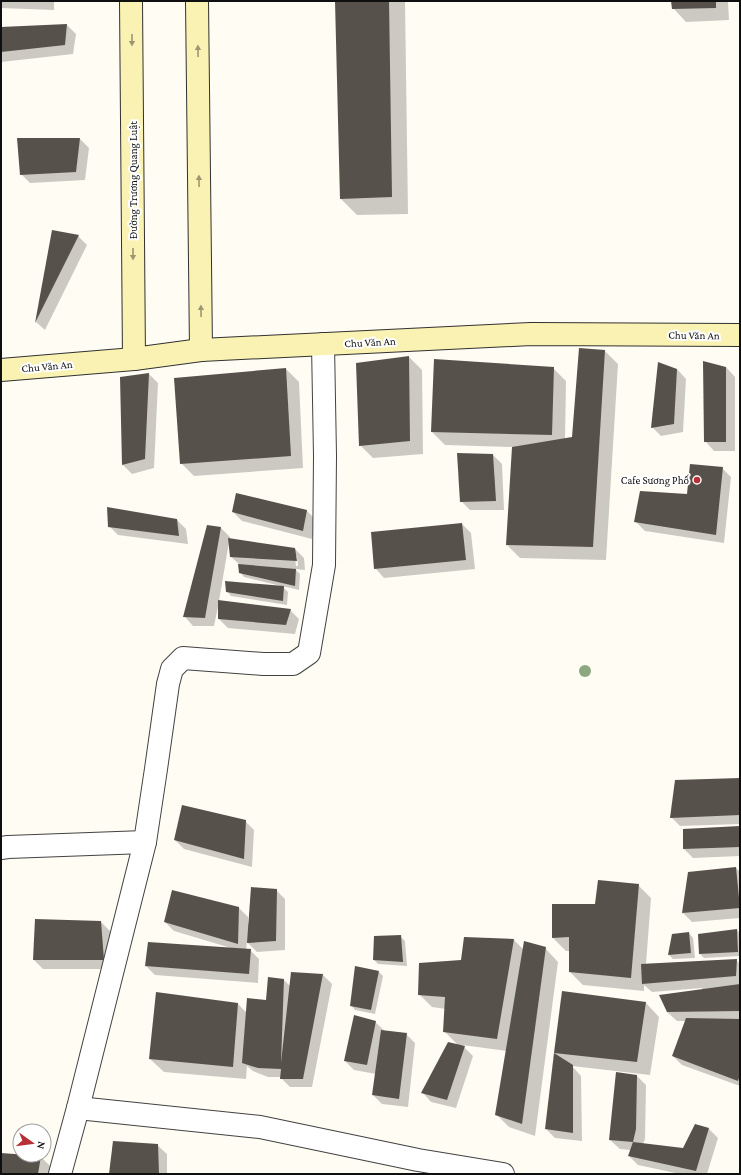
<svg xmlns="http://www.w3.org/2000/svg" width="741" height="1175" viewBox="0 0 741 1175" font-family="'Crimson Pro',serif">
<rect width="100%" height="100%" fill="#fefcf3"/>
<!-- shadow -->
<g fill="#0003" fill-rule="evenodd">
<path d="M1 1H54V10L1 8Z"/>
<path d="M336 1H405L408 214 357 215 341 199Z"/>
<path d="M672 1H728L729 20 686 22 673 8Z"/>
<path d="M67 25 76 34 73 54 1 62V28Z"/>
<path d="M18 139H80L89 148 85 180 30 183 21 174Z"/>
<path d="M53 231 78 236 87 245 45 330 36 322Z"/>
<path d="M605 351 618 364 606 560 520 558 507 545 513 447 445 445 432 432 553 368 566 381 565 439 573 438Z"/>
<path d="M409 357 422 370 423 454 373 458 360 445 357 364Z"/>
<path d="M726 367 735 377V451H714L705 441Z"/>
<path d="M286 369 299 382 303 468 194 476 181 463Z"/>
<path d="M677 369 686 379 683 432 661 436 652 427Z"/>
<path d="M149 374 158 383 154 468 132 474 123 465Z"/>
<path d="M493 455 502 464 504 510H470L461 501Z"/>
<path d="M722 468 731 477 724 543 645 531 636 522 688 496Z"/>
<path d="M237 495 307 511 316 520 312 539 242 521 233 512Z"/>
<path d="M177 520 186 529 188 544 118 535 109 526Z"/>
<path d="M462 524 471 533 475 569 384 578 375 568Z"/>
<path d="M208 527 221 528 230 537V539L295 549 304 558 305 570 295 569 300 574 299 590 282 586 288 592 287 605 231 596 227 591 281 587V586L244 577 240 572 239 564 231 557 229 542 219 601 290 610 299 619 295 634 228 628 219 619V607H218L214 626H193L185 617ZM295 556H297L298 566H296Z"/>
<path d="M740 779V824L680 826 671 817Z"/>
<path d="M245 821 254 830 252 867 184 849 175 840Z"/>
<path d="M740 827V856L693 858 684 849V830Z"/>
<path d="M736 868 740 872V918L692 922 683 913 689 873Z"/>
<path d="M638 885 651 898 646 964 736 960 740 964V1086L682 1065 673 1056 686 1021H677L667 1012 702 990V988L652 992 644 985V991L583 985 570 972V951H566L553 938 596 905Z"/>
<path d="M276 890 285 899V950L257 952 247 942 246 950H250L259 959 258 983 155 975 146 966 231 948 174 931 165 922 239 908 248 917V923H249Z"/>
<path d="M101 922 110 931 113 969H43L34 960Z"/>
<path d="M737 930 740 933V956L704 958 700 954Z"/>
<path d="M689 933 693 938 695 958 673 959 669 955Z"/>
<path d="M400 936 405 941 407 966 378 964 374 960Z"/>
<path d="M465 938 514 940 524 950 545 948 558 962 535 1136 509 1127 496 1114 507 1051 462 1045 473 1056 456 1108 431 1102 423 1093 459 1046 444 1031 446 1009 432 1007 419 994 462 961Z"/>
<path d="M379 972 383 976 375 1014 355 1010 351 1005Z"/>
<path d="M323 975 332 984 312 1087H290L281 1078V1077H268L253 1071 247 1066 246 1079 164 1072 150 1059 238 1004 247 1013 266 1001 284 980 290 986Z"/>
<path d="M563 992 646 1003 659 1017 650 1075 572 1066 581 1076 582 1141 555 1138 546 1129 555 1053Z"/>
<path d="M375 1022 385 1031 406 1034 415 1043 408 1107 382 1104 373 1095 376 1074 354 1070 345 1061Z"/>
<path d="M637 1076 646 1085 645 1139 643 1144 684 1149 695 1126 709 1129 718 1138 707 1174H680L638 1165 629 1156 631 1150 620 1149 610 1140Z"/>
<path d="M157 1145 167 1154V1174H110Z"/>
<path d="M1 1154 41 1157 54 1170 53 1174H1Z"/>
</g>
<!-- building -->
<g fill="#57514c">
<path d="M335 1H389L392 197 340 199Z"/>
<path d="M671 1H716V8L672 9Z"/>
<path d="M67 24 65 45 1 52V27Z"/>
<path d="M17 138H80L76 172 20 175Z"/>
<path d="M52 230 79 235 35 323Z"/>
<path d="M579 348 605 350 593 547 506 545 512 447 572 437Z"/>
<path d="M409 356 410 441 359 446 356 363Z"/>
<path d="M434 359 554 367 552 435 431 432Z"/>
<path d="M703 361 726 367V442H704Z"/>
<path d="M658 362 677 369 674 424 651 428Z"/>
<path d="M286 368 291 456 180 464 174 378Z"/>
<path d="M149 373 145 459 122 465 120 377Z"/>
<path d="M457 453 493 454 496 501 460 502Z"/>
<path d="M690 464 723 467 716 535 634 522 640 491 687 494Z"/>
<path d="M236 493 307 510 303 531 232 512Z"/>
<path d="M107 507 177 519 179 536 108 527Z"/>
<path d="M462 523 466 560 374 569 371 532Z"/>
<path d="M207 525 221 527 205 618 183 617Z"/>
<path d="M228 538 295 548 297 561 230 557Z"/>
<path d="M238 564 296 569 295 586 239 573Z"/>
<path d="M225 581 284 586 283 601 226 592Z"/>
<path d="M218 600 291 609 286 625 218 619Z"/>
<path d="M740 778V815L670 818 675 780Z"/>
<path d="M182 805 246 820 244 859 174 840Z"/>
<path d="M740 826V847L683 849V829Z"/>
<path d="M736 867 740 908 682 913 688 872Z"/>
<path d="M598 880 639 884 631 978 569 972V937L552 938V904H595Z"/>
<path d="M251 887 277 889 276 941 247 943Z"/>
<path d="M172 890 239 907 238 944 164 922Z"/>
<path d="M35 919 101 921 104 960H33Z"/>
<path d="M737 929 738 952 699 954 698 934Z"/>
<path d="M689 932 691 953 668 955 672 934Z"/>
<path d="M401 935 403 962 373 960 374 936Z"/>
<path d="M464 937 514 939 497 1039 443 1032 445 997 418 995 419 963 461 960Z"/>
<path d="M524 941 546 947 522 1124 495 1115Z"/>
<path d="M148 942 251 949 249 974 145 966Z"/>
<path d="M737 959 736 976 642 984 641 964Z"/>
<path d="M355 966 379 971 371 1010 350 1006Z"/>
<path d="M291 972 323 974 303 1079H280L281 1069 258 1068 242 1063 247 998 266 1000 268 977 284 979 281 1063Z"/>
<path d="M740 984V1011L667 1012 659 995Z"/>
<path d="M562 991 646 1002 637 1062 554 1053Z"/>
<path d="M156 992 238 1003 233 1067 149 1059Z"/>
<path d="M354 1015 376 1021 367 1065 344 1061Z"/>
<path d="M686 1018 740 1019V1075L738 1081 672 1056Z"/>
<path d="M381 1030 407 1033 399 1099 372 1095Z"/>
<path d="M448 1042 465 1046 447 1100 421 1093Z"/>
<path d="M554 1053 573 1065V1133L545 1129Z"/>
<path d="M616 1072 637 1075 636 1129 633 1142 609 1140Z"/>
<path d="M695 1124 709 1128 696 1171 628 1156 633 1142 683 1148Z"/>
<path d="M113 1141 158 1144 159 1174H109Z"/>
<path d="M1 1153 41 1156 38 1174H1Z"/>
</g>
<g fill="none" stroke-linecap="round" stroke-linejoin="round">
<!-- street casing -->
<g stroke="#424242" stroke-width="24">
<g id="street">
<path d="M1 848 8 847 145 842"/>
<path d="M78 1108 260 1127 418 1160 503 1174"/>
<path d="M60 1174 78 1108 145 842 156 769 168 684 172 669 183 658 263 664H293L309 653 324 565 325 456 323 344"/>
</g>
</g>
<!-- secondary casing -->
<g stroke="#313131" stroke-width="24">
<g id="secondary">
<path d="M131 1 134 359"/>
<path d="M197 1 201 350"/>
<path d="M1 370 134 359 201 350 531 334 740 335"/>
</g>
</g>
<!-- street -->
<use href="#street" stroke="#fff" stroke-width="22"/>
<!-- secondary -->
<use href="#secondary" stroke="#faf2b2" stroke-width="22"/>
</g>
<!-- trees -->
<circle fill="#8da881" cx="585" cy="671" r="6"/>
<!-- one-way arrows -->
<defs><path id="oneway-solid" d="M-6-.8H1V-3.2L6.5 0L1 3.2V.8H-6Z"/></defs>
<g fill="#9c9771">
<use href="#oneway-solid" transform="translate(132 40) rotate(90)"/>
<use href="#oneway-solid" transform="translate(198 51) rotate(-91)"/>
<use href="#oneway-solid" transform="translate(199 181) rotate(-91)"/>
<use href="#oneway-solid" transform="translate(133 254) rotate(90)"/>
<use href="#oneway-solid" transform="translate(201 311) rotate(-91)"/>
</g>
<!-- markers -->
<circle fill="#b82f36" stroke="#fff" stroke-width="1.5" cx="697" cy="480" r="4"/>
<g text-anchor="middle" stroke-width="4" stroke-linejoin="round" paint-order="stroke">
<!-- street labels -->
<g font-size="11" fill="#0f0f0f" stroke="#fff">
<text transform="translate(133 180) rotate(-90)" y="4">Đường Trương Quang Luật</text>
<text transform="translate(694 335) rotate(1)" y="4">Chu Văn An</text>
<text transform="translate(370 342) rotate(-3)" y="4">Chu Văn An</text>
<text transform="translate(47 366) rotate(-5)" y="4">Chu Văn An</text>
</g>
<!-- poi labels -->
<g font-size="11" fill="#0f0f0f" stroke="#fff" text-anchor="end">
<text x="689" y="484">Cafe Sương Phố</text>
</g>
</g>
<!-- border -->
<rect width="741" height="1175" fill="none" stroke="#0f0f0f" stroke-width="4"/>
<!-- north arrow -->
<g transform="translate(32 1143) rotate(104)"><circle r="19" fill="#ffffff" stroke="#9f9f9f"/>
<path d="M0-3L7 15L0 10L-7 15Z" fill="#b82f36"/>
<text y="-6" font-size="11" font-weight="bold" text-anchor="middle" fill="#0f0f0f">N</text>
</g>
</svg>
